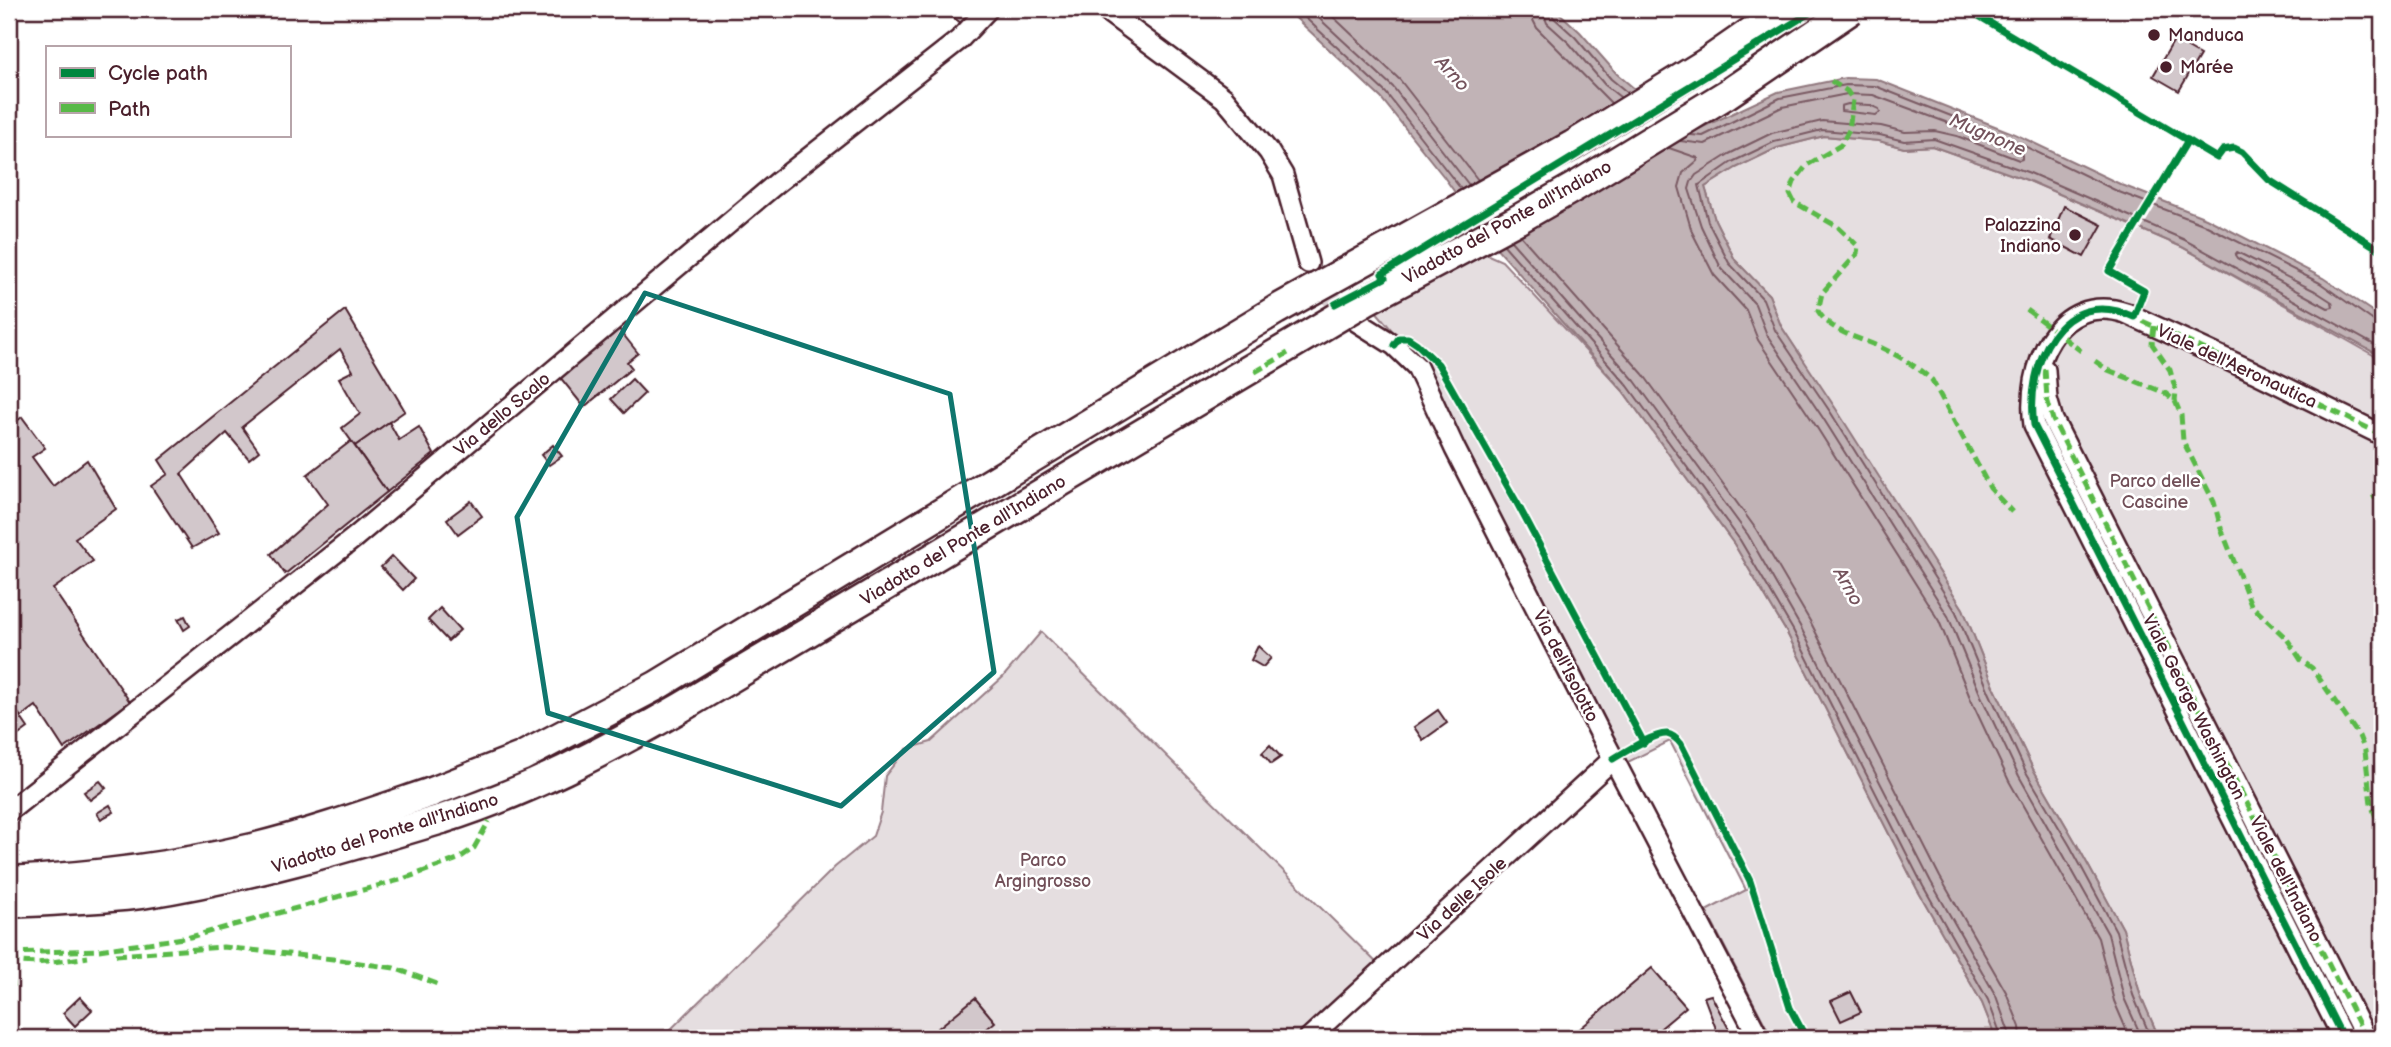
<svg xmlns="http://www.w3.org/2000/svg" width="2391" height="1047" viewBox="0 0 2391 1047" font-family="'Balsamiq Sans',sans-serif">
<rect width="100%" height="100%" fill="#fff"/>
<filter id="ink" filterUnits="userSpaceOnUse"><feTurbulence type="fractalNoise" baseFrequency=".0143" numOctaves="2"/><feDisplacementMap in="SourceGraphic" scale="14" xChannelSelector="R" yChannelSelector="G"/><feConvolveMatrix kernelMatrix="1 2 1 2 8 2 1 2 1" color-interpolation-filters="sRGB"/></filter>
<g filter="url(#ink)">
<!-- green -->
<g fill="#e5dee0" stroke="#987e86" stroke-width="2">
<path d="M1824 136 1879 141 1904 148 1932 146 2027 180 2182 247 2382 360V1038H2159L2140 994 2123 929 2076 843 2033 769 1995 689 1963 609 1781 326 1769 295 1735 260 1715 220 1705 187 1735 168 1777 148Z"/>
<path d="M1486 254 1502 261 1623 391 1734 544 1787 633 1917 889 1982 1003 1996 1038H1772L1706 911 1746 890 1670 741 1626 763 1576 661 1421 365 1375 310Z"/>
<path d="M1041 632 1391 977 1323 1038H662L835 867 873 836 881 812 885 776 906 749 931 742 1003 677Z"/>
</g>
<!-- water -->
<path fill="#c1b3b6" stroke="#91787e" stroke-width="2" d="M1286 9H1555L1580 32 1617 74 1673 121 1699 129 1778 92 1845 78 1876 79 2015 134 2122 185 2206 218 2323 278 2382 318V357L2182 247 2027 180 1932 146 1904 148 1879 141 1824 136 1777 148 1736 168 1705 187 1715 220 1735 260 1769 295 1781 326 1836 409 1963 609 1995 689 2033 769 2076 843 2123 929 2140 994 2159 1038H1996L1982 1003 1917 889 1787 633 1734 544 1623 391 1486 236 1444 177 1381 98Z"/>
<!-- pier -->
<g fill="#fff">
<path d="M1637 86 1675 118 1709 121 1577 202 1494 250 1468 217 1473 187Z"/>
<path d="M2151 192 2162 195 2140 232 2129 228Z"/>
</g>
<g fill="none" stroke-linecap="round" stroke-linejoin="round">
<!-- shore -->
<g stroke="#7a5a63" stroke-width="2">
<path d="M1296 9 1386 93 1461 189"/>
<path d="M1309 9 1393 87 1469 185"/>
<path d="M1325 9 1400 80 1478 180"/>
<path d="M1531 9 1532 18 1537 28 1611 103"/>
<path d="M1542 9 1547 23 1569 43 1605 85 1620 97"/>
<path d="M1551 9 1553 17 1575 37 1611 79 1628 93"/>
<path d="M1848 104 1870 105 1879 109 1880 112 1876 115 1841 111V106Z"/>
<path d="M1691 135 1703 136 1780 98 1846 85 1875 86 2012 140 2119 192 2203 224 2320 283 2375 322 2382 324"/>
<path d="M1680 141 1705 144 1782 107 1847 94 1873 95 1967 130 2022 155V159L2019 160 1957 136 1935 131 1905 132 1881 126 1822 121 1772 133 1729 154 1696 175 1691 182 1689 189 1701 226 1721 268 1755 304 1767 335 1823 418 1948 616 1981 696 2019 776 2108 934 2124 998 2142 1038"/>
<path d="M1669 148 1698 158 1697 161 1683 173 1679 187 1692 232 1714 275 1746 310 1758 340 1814 423 1939 621 1971 700 2009 781 2098 938 2114 1001 2130 1038"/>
<path d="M1521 236 1643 374 1756 529 1810 621 1940 877 2006 992 2020 1027 2021 1038"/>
<path d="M1511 241 1635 381 1748 535 1800 626 1931 882 1996 996 2011 1038"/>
<path d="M1504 245 1628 386 1740 540 1793 630 1923 886 1988 1000 2002 1038"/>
<path d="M2237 252 2315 291 2332 302 2333 307 2328 308 2237 258 2235 255Z"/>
<path d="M2151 1038 2133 995 2116 931 2070 846 2026 772 1989 692 1956 612 1831 413 1775 330 1763 299 1729 263 1708 222 1699 185 1732 162 1774 142 1822 130 1880 135 1904 141 1934 139 2030 173 2185 240 2382 349"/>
</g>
</g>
<!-- building -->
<g fill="#d2c7cb" stroke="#4a1f2b" stroke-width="2">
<path d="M960 9H978L965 26 953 17Z"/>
<path d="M2174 40 2200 55 2179 91 2153 76Z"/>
<path d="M2064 206 2102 225 2084 257 2050 239Z"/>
<path d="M345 310 405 411 355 446 342 428 360 414 339 378 353 371 340 349 242 427 259 451 249 459 227 433 181 474 219 533 192 548 151 486 168 474 159 460Z"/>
<path d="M618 328 638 353 627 362 632 368 584 407 559 376Z"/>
<path d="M632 379 645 393 624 413 611 399Z"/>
<path d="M9 412 17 421 22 417 45 448 32 457 53 486 87 460 116 509 75 538 93 561 53 589 130 702 64 749 36 706 21 717 9 700Z"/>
<path d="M389 422 399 440 419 427 434 454 387 492 355 446Z"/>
<path d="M351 441 387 492 285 574 271 554 328 504 307 475Z"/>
<path d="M553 445 562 456 549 465 541 455Z"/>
<path d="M471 501 482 516 458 534 447 519Z"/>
<path d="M392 556 414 579 403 590 381 567Z"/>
<path d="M440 608 460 630 448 641 428 620Z"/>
<path d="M185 616 190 626 184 630 178 619Z"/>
<path d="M1258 646 1271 658 1263 667 1251 660Z"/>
<path d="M9 700 28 728 9 742Z"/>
<path d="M1438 710 1447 723 1423 740 1414 727Z"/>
<path d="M1270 745 1281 757 1271 764 1262 753Z"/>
<path d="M100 781 106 788 90 800 84 792Z"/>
<path d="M110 805 114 812 101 819 97 813Z"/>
<path d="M1652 968 1686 1007 1649 1038H1569Z"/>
<path d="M1851 992 1861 1012 1841 1021 1831 1001Z"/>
<path d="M1711 995 1730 1031 1718 1034 1704 997Z"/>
<path d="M80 997 92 1010 75 1026 63 1013Z"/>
<path d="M975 998 995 1022 976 1038H926Z"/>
</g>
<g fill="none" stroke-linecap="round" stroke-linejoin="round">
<!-- minor-tunnel -->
<path stroke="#dbd2d5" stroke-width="19" stroke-dasharray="19 10" stroke-linecap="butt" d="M1308 263 1322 288 1348 316"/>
<!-- minor casing -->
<g stroke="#4a1f2b" stroke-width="24">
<g id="minor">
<path d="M1104 9 1224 98 1269 152 1283 175 1308 263"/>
<path d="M1348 316 1394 345 1417 367 1455 449 1602 737 1759 1038"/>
<path d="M2045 370 2047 399 2053 420 2366 1038"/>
<path d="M9 811 354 538 778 182 959 40 988 9"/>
<path d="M1309 1038 1613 759"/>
<path d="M2343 1038 2034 425C2026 368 2056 291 2126 313L2254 372 2382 435"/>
</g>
</g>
<!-- highway casing -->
<g stroke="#4a1f2b" stroke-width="33">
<g id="highway">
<path d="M9 881C91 877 172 867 253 848 314 833 373 812 432 792"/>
<path d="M9 903C53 900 98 900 142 894 244 878 343 849 442 819"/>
</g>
</g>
<!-- minor -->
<use href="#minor" stroke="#fff" stroke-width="19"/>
<!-- highway -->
<use href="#highway" stroke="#fff" stroke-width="28"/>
<!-- highway-bridge casing -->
<g stroke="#4a1f2b" stroke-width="33" stroke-linecap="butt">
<g id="highway-bridge">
<path d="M432 792 521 757 656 686 1276 310 1573 145 1706 63 1784 9"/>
<path d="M442 819C527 792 604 752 682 707L1365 301 1517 220 1578 185 1727 94 1852 9"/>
</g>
</g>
<!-- highway-bridge -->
<use href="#highway-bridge" stroke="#fff" stroke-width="28"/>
<!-- quiet -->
<g stroke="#58b947" stroke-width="5" stroke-dasharray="10 5" stroke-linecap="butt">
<path d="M1831 81 1847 91 1853 100 1849 130 1841 145 1807 165 1794 182 1790 194 1794 202 1838 227 1858 246 1857 254 1822 293 1818 311C1832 333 1857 337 1880 347 1899 356 1916 366 1932 380L1990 488 2012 512"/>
<path d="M2027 310 2081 351"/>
<path d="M2129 315 2254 372 2382 435"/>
<path d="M2154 326 2152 344 2170 370 2176 391 2175 401"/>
<path d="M2095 361 2108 370 2165 393 2175 401 2181 415 2183 441 2214 502 2221 528 2251 605 2287 639 2301 660 2312 668 2359 736 2365 751 2371 804 2382 832"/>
<path d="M2045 369 2047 399 2053 420 2366 1038"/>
<path d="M1255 372 1288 353"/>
<path d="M2372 498 2382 493"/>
<path d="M9 953 99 950 190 937 403 879 458 859 474 848 489 821"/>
<path d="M116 955 223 947 333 959 394 968 440 985"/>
<path d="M9 959C29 967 67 960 88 957"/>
<path d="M9 985 15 984"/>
</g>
<!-- cycleway casing -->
<g stroke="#fff" stroke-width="11">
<g id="cycleway">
<path d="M1967 9 2217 158 2223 150 2234 148 2242 152 2269 180 2382 251"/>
<path d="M2188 140 2109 271 2144 291 2134 317C2061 283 2025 365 2034 425L2343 1038"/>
<path d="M1335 304 1385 278 1382 274 1816 9"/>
<path d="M1394 345 1399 338H1408L1417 344 1438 364 1517 503 1644 743"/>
<path d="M1613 759C1625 752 1654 733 1667 734 1673 735 1677 739 1681 744L1750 881 1790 1008 1806 1038"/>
</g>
</g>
<!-- cycleway -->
<use href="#cycleway" stroke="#00873e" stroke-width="7"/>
</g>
</g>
<!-- marked area -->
<path fill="none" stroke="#0f766e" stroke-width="5" stroke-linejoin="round" d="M645 293 950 394 994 672 841 806 548 713 517 517Z"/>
<!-- markers -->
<g fill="#4a1f2b" stroke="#fff" stroke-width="2.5">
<circle cx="2154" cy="35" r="7"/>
<circle cx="2166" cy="67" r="7"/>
<circle cx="2075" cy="235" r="7"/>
</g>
<g text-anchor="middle" stroke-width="5" stroke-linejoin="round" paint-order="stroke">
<!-- poi labels -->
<g font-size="18" fill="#4a1f2b" stroke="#fff" text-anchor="start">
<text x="2168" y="41">Manduca</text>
<text x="2180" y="73">Marée</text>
<text x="2061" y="231" text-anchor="end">Palazzina<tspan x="2061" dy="21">Indiano</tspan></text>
</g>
<!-- street labels -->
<g font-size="18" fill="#4a1f2b" stroke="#fff">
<text transform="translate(1507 222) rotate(-29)" y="6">Viadotto del Ponte all'Indiano</text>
<text transform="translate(2237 366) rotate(25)" y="6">Viale dell'Aeronautica</text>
<text transform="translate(502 414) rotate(-40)" y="6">Via dello Scalo</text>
<text transform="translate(963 540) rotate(-31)" y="6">Viadotto del Ponte all'Indiano</text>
<text transform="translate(1566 666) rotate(63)" y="6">Via dell'Isolotto</text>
<text transform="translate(2194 707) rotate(63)" y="6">Viale George Washington</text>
<text transform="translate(385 833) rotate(-17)" y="6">Viadotto del Ponte all'Indiano</text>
<text transform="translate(2286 879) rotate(63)" y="6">Viale dell'Indiano</text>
<text transform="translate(1462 899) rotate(-43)" y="6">Via delle Isole</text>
</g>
<!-- park labels -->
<g font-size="18" fill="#714f58" stroke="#fff">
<text x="2155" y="487">Parco delle<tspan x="2155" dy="21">Cascine</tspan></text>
<text x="1043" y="866">Parco<tspan x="1043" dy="21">Argingrosso</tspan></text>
</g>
<!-- water labels -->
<g font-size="19" font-style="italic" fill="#74535c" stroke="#fff">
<text transform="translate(1453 73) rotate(48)" y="7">Arno</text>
<text transform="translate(1988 134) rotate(23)" y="7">Mugnone</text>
<text transform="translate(1849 586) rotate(61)" y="7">Arno</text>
</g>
</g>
<!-- margin -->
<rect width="2391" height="1047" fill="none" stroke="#fff" stroke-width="35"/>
<rect x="18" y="18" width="2356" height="1012" fill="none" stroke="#4a1f2b" stroke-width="2.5" filter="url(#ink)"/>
<!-- legend -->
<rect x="46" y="46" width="245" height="91" fill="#ffffff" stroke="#b7a5aa" stroke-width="2"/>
<rect x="60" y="68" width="35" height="10" fill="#00873e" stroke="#b7a5aa" stroke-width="2"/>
<text x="108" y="80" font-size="21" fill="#4a1f2b">Cycle path</text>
<rect x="60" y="103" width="35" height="10" fill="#58b947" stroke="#b7a5aa" stroke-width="2"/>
<text x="108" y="116" font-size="21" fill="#4a1f2b">Path</text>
</svg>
